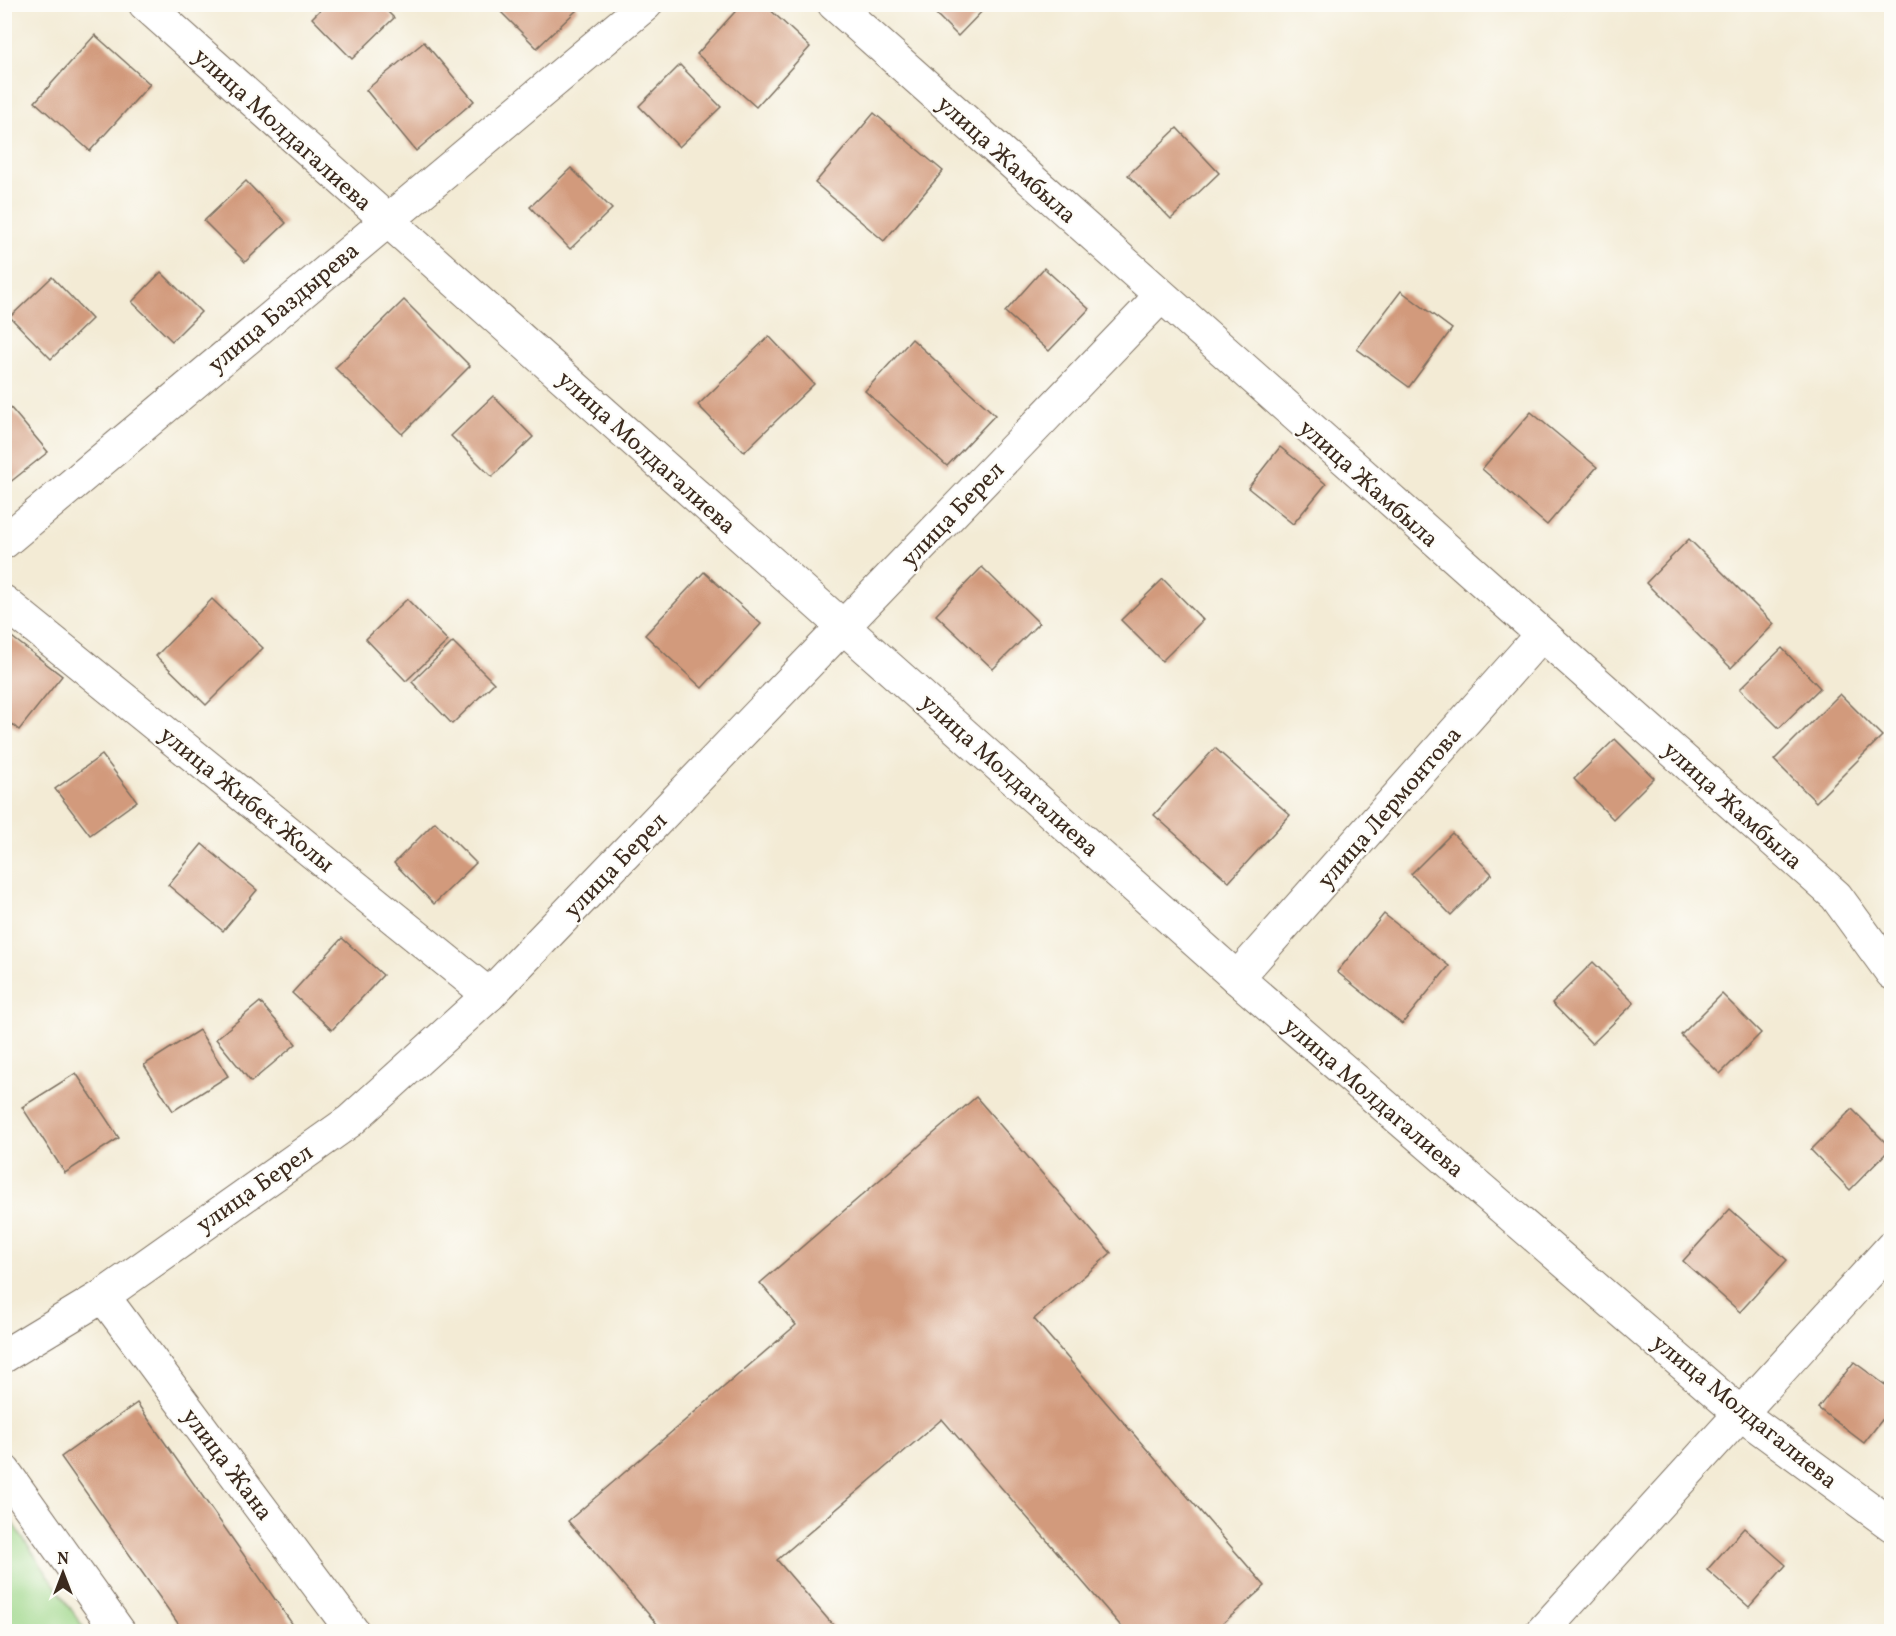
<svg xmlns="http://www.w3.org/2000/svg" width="1896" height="1636" viewBox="0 0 1896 1636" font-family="Vollkorn,serif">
<rect width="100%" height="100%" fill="#fdfcf7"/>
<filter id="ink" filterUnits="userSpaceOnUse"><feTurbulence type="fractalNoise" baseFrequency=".0167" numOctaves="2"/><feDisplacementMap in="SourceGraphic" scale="12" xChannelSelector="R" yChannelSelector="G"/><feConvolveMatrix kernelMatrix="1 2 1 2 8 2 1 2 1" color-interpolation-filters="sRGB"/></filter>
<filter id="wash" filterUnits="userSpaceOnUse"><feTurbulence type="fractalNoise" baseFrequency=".008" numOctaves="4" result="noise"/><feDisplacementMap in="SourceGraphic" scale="24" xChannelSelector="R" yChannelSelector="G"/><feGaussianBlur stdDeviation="1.35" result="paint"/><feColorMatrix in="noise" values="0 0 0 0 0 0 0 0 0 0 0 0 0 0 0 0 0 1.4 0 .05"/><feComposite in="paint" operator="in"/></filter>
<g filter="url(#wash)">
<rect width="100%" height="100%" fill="#f3ebd5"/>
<!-- green -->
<path fill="#9ed78a" stroke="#6c8054" stroke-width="1.5" d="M5 1512 86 1631H5Z"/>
<g id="blocks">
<!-- building -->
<g fill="#d29a7b">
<path d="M326 4H380L394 18 352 59 312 18Z"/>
<path d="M499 4H574L578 9 537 48 496 7Z"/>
<path d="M742 4H764L810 47 756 107 697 54Z"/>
<path d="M926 4H989L958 36Z"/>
<path d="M95 35 150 84 90 151 35 102Z"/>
<path d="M424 42 474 101 416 151 366 90Z"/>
<path d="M680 65 721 107 679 147 639 106Z"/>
<path d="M874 113 943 171 884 241 815 183Z"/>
<path d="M1177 128 1219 173 1171 219 1128 175Z"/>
<path d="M571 168 612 209 570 249 530 207Z"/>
<path d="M246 181 286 223 245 262 204 221Z"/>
<path d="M1044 268 1089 309 1049 351 1005 312Z"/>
<path d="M161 272 201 312 172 341 132 302Z"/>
<path d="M52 277 92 319 51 359 10 317Z"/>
<path d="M1401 291 1452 329 1409 387 1357 349Z"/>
<path d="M404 300 470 366 402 434 335 368Z"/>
<path d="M769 336 814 384 744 452 698 405Z"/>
<path d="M912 339 995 415 947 466 865 391Z"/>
<path d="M493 396 533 437 492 477 451 436Z"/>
<path d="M4 400 48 452 4 487Z"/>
<path d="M1531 412 1597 467 1547 525 1482 469Z"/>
<path d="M1280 447 1326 484 1293 524 1248 488Z"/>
<path d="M1689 539 1774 624 1731 668 1646 583Z"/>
<path d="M982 567 1039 623 993 669 936 615Z"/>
<path d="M704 572 761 624 702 688 645 635Z"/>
<path d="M1163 579 1203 620 1162 661 1121 620Z"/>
<path d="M212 599 263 648 206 705 156 656Z"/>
<path d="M407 599 448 641 406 681 366 639Z"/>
<path d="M4 631 62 676 19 730 4 718Z"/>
<path d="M453 642 494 683 452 724 412 682Z"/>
<path d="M1782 648 1820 688 1779 728 1740 689Z"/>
<path d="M1840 694 1882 736 1816 802 1774 760Z"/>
<path d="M1615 739 1654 778 1613 819 1574 779Z"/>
<path d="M1215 748 1290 815 1229 882 1154 815Z"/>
<path d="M102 755 137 801 90 835 55 789Z"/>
<path d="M435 822 476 863 434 904 394 863Z"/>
<path d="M1452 833 1492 874 1451 915 1411 874Z"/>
<path d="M202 844 257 890 223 931 168 885Z"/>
<path d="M1384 914 1449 966 1402 1024 1337 972Z"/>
<path d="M342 938 383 975 332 1030 292 993Z"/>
<path d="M1593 962 1634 1003 1592 1044 1552 1003Z"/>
<path d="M1722 994 1761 1033 1720 1074 1681 1035Z"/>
<path d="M260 1002 296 1044 251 1082 216 1039Z"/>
<path d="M199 1030 228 1076 173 1111 144 1065Z"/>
<path d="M76 1073 119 1138 65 1173 22 1107Z"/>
<path d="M976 1097 1111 1253 1034 1319 1265 1586 1213 1632H1126L942 1419 777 1560 839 1632H664L568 1521 796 1325 760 1283Z"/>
<path d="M1852 1109 1891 1148 1850 1190 1811 1150Z"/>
<path d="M1730 1209 1787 1260 1740 1312 1683 1261Z"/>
<path d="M1854 1362 1892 1390V1407L1864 1443 1818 1408Z"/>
<path d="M137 1403 298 1632H184L61 1457Z"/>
<path d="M1744 1528 1786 1565 1749 1607 1707 1570Z"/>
</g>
</g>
</g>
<g filter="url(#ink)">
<use href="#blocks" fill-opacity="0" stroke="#7b6e5e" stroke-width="1.5"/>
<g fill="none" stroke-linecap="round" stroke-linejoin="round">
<!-- street casing -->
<g stroke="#7b6e5e" stroke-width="35">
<g id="street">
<path d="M834 4 1836 896 1892 973"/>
<path d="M4 542 646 4"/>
<path d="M4 602 489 995"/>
<path d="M1237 978 1541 635"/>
<path d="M103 1296 353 1632"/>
<path d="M4 1356 103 1296 350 1121 489 995 1160 297"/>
<path d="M4 1471 119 1632"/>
<path d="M1542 1632 1892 1247"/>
</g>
</g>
<!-- secondary casing -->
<g stroke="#7b6e5e" stroke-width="35">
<path id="secondary" d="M145 4 1237 978 1741 1414 1892 1525"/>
</g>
<!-- street -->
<use href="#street" stroke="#fff" stroke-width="33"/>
<!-- secondary -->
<use href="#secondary" stroke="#fff" stroke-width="33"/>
</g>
</g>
<g text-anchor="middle" stroke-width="4.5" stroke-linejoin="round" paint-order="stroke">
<!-- street labels -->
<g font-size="24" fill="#3b2a1e" stroke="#fdfcf7">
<text transform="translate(283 129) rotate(42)" y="8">улица Молдагалиева</text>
<text transform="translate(1007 159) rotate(42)" y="8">улица Жамбыла</text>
<text transform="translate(283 307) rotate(-40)" y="8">улица Баздырева</text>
<text transform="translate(647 452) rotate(42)" y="8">улица Молдагалиева</text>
<text transform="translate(1369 483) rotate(42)" y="8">улица Жамбыла</text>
<text transform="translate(952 514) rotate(-46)" y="8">улица Берел</text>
<text transform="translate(1010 775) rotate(42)" y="8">улица Молдагалиева</text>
<text transform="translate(247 799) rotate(39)" y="8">улица Жибек Жолы</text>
<text transform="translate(1733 805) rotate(42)" y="8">улица Жамбыла</text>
<text transform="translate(1389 807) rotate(-49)" y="8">улица Лермонтова</text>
<text transform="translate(615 865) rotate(-46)" y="8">улица Берел</text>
<text transform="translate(1374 1097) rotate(41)" y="8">улица Молдагалиева</text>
<text transform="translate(254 1188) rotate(-35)" y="8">улица Берел</text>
<text transform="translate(1745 1411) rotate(39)" y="8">улица Молдагалиева</text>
<text transform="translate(228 1464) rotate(53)" y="8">улица Жана</text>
</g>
</g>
<!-- margin -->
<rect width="1896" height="1636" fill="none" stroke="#fdfcf7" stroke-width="24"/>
<!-- north arrow -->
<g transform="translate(63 1573)" stroke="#fdfcf7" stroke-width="4.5" paint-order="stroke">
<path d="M0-4.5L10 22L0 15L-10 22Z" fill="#3b2a1e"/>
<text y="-9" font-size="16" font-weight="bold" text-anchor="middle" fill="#3b2a1e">N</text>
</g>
</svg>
